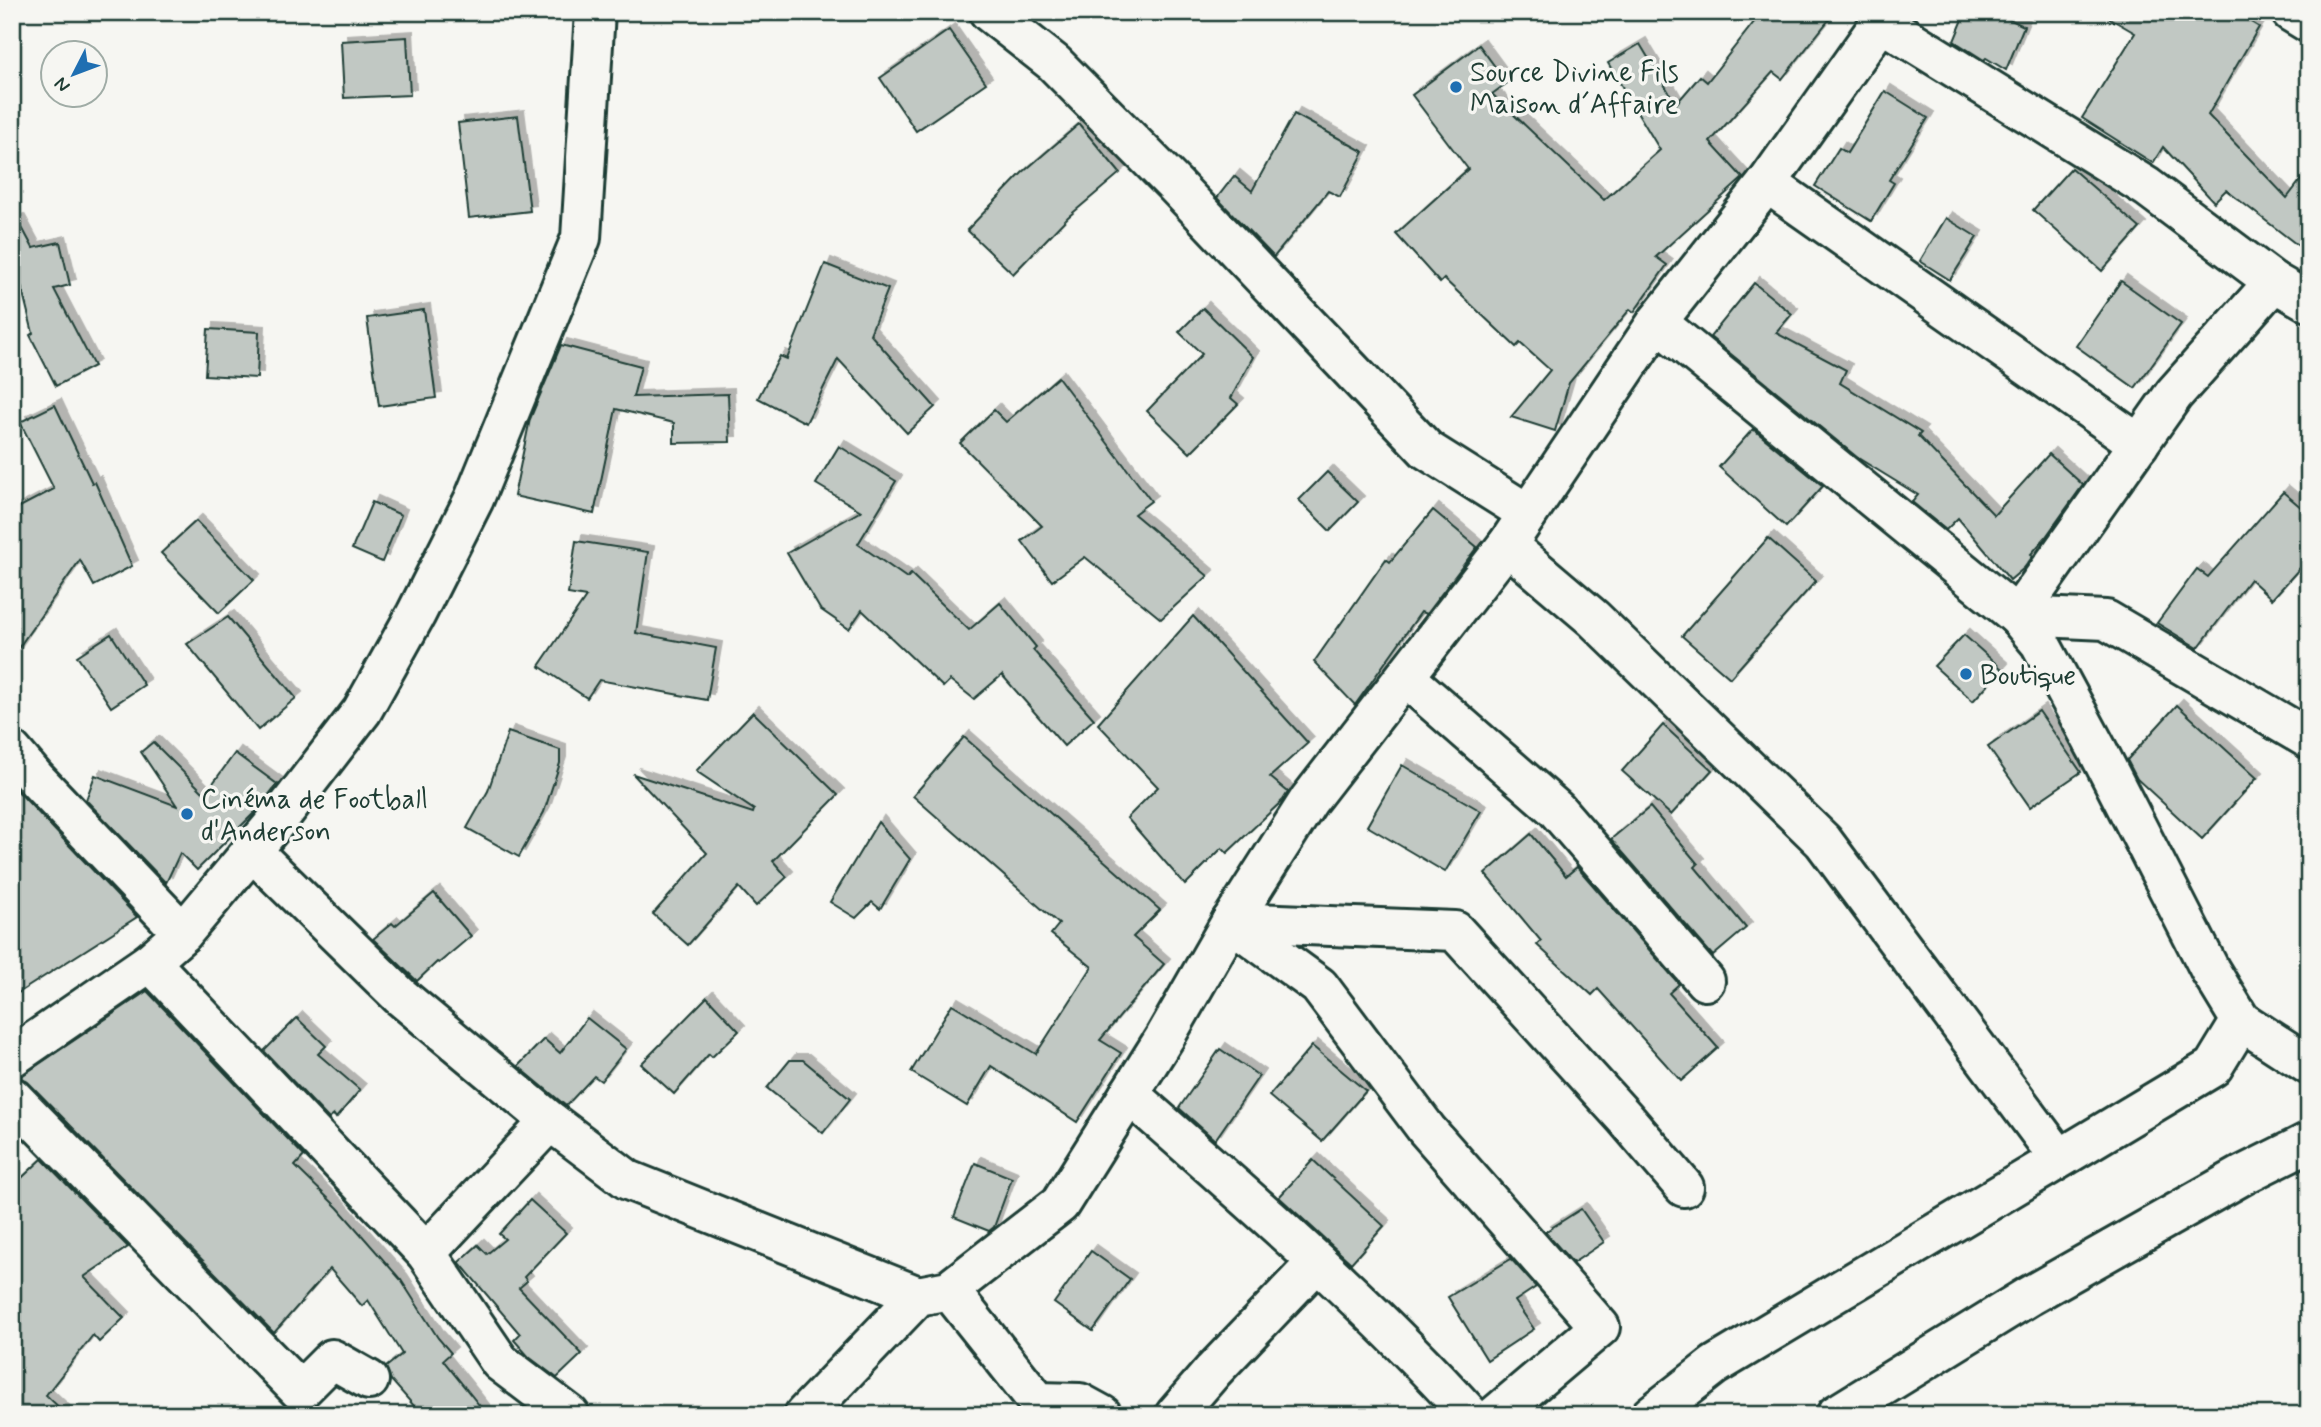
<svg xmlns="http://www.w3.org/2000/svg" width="2321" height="1427" viewBox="0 0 2321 1427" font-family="Mynerve,sans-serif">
<defs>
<filter id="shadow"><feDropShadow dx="6" dy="-6" stdDeviation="0" flood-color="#0004"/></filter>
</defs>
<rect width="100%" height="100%" fill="#f6f6f2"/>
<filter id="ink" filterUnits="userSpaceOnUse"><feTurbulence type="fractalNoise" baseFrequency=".0143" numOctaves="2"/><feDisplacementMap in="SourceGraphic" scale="14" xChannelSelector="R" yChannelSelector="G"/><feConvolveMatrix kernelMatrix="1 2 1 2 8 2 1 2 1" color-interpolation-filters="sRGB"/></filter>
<g filter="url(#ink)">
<!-- building -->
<g fill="#c1c8c3" stroke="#1f3d34" stroke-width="2" filter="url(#shadow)">
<path d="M1762 12H1835L1782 79 1773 72 1710 142 1743 178 1656 257 1667 265 1634 312 1630 309 1569 383 1555 431 1511 417 1550 370 1520 343 1516 347 1444 279 1440 283 1396 234 1468 169 1412 95 1479 45 1507 83 1492 94 1604 200 1660 150 1608 63 1640 44 1676 104 1700 76 1707 82Z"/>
<path d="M1966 12H1994L2024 26 2006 70 1986 58 1984 60 1954 41Z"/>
<path d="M2099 12H2234L2259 27 2208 115 2287 198 2309 169V254L2226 190 2214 202 2163 147 2153 163 2082 118 2135 33Z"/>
<path d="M949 30 986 83 916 131 880 78Z"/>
<path d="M407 37 410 95 344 98 341 41Z"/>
<path d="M1885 91 1928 118 1889 180 1894 183 1871 221 1815 186 1839 148 1847 153Z"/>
<path d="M1294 114 1364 152 1340 197 1328 191 1274 257 1217 198 1234 176 1252 191Z"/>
<path d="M518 116 530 211 469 218 458 123Z"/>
<path d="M1079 124 1120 173 1068 217 1013 274 967 230 1022 173Z"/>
<path d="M2071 168 2140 228 2102 271 2033 210Z"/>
<path d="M1946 218 1977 237 1950 280 1920 261Z"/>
<path d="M18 220 33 248 60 242 70 285 54 289 94 366 56 386 30 335 33 333 12 249V222Z"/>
<path d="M825 264 888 289 870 334 935 407 907 433 838 359 806 423 758 398 780 356 787 359Z"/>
<path d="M2121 281 2181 324 2135 388 2076 346Z"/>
<path d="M1754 283 1792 314 1776 333 1846 370 1840 383 1921 433 1918 436 1994 515 2049 454 2083 485 2045 538 2031 554 2033 556 2024 568 2010 580 1958 518 1946 530 1912 502 1918 495 1858 458 1710 337Z"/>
<path d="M1203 308 1253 357 1231 398 1238 404 1190 453 1147 411 1202 354 1179 332Z"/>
<path d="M424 310 436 398 379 406 367 318Z"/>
<path d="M208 329 259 332 257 378 205 375Z"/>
<path d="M561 345 641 366 633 397 728 394 730 442 674 443V423L616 409 594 514 514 496 530 419Z"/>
<path d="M1058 377 1151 501 1134 514 1208 576 1161 619 1085 557 1052 581 1022 541 1042 526 960 443 994 410 1006 422Z"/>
<path d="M55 405 92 483 95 482 132 566 94 586 80 560 12 657V581L18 572 12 561V511L54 489 20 422Z"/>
<path d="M1753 429 1823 486 1786 527 1719 467Z"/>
<path d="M839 446 896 481 858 544 907 578 911 574 969 630 1000 603 1036 647 1033 650 1094 719 1064 746 1002 675 974 699 950 680 943 687 862 610 849 629 820 609 787 553 861 511 816 484Z"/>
<path d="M1327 472 1358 502 1330 531 1299 500Z"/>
<path d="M2283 492 2309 514V558L2272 599 2250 579 2198 648 2157 623 2197 569 2208 577Z"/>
<path d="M372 502 401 515 382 562 352 549Z"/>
<path d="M1433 510 1477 547 1426 614 1421 612 1355 705 1314 662 1386 559 1390 562Z"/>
<path d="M196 521 254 580 219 613 161 553Z"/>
<path d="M1768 538 1816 581 1730 678 1682 636Z"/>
<path d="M576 541 648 552 636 633 716 648 707 700 599 680 587 698 539 666 586 597 568 594Z"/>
<path d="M1193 616 1308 743 1270 777 1288 792 1283 800 1227 853 1222 848 1185 885 1127 818 1158 787 1098 724Z"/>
<path d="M228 617 296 698 258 730 187 644Z"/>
<path d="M111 634 144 685 111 707 77 656Z"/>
<path d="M1964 635 2002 669 1973 701 1934 666Z"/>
<path d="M2177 705 2257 778 2202 839 2137 779 2127 760Z"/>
<path d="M2039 711 2081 772 2030 807 1988 747Z"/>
<path d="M753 712 838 795 773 861 787 877 756 906 739 887 688 945 653 914 707 853 633 774 753 813 754 810 696 771Z"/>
<path d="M1663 725 1712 770 1671 815 1622 771Z"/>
<path d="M508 732 560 750V763L544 812 519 857 467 828 488 791Z"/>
<path d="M964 737 1160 910 1133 937 1164 964 1100 1040 1121 1053 1077 1122 991 1066 967 1106 911 1072 952 1004 1036 1054 1092 967 1051 934 1059 924 913 796Z"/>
<path d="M153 742 205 794 235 753 277 784 257 810 197 870 180 853 166 883 86 800 95 775 177 806 141 752Z"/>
<path d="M1402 765 1481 811 1445 872 1367 826Z"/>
<path d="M12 785 137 917 12 997Z"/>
<path d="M1650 807 1698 864 1695 867 1746 928 1713 956 1611 839Z"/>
<path d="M878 822 910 859 880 909 872 902 856 918 830 902Z"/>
<path d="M1531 834 1566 876 1577 867 1679 984 1669 993 1718 1048 1681 1081 1598 989 1592 995 1537 945 1541 941 1485 874Z"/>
<path d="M434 893 471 936 439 963 437 962 417 981 373 939 392 923 395 926Z"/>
<path d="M147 991 304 1156 295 1166 338 1208 401 1280 438 1338 451 1353 443 1360 487 1415H422L391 1380 386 1367 402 1354 368 1300 362 1306 330 1269 274 1333 28 1082 20 1077Z"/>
<path d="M707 997 739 1031 712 1057 709 1054 674 1094 641 1064Z"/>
<path d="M297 1018 326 1046 318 1054 360 1090 336 1118 334 1115 329 1119 264 1051Z"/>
<path d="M587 1018 626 1049 601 1081 594 1076 566 1106 518 1066 544 1039 560 1053Z"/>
<path d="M1312 1046 1366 1091 1322 1141 1269 1096Z"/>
<path d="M1220 1049 1259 1076 1215 1140 1179 1108Z"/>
<path d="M790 1060H803L850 1099 823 1133 767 1088Z"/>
<path d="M42 1159 128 1247 84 1277 124 1318 99 1342 93 1335 46 1395 67 1415H12V1187Z"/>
<path d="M1313 1160 1384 1226 1351 1263 1279 1197Z"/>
<path d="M975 1163 1012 1178 994 1227 989 1231 954 1217Z"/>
<path d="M530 1200 566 1233 524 1277 527 1281 519 1288 582 1354 557 1378 529 1357 514 1340 520 1334 459 1262 478 1245 487 1254 505 1239 499 1234Z"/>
<path d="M1581 1209 1604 1242 1573 1263 1545 1232Z"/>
<path d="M1091 1251 1130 1279 1093 1331 1054 1303Z"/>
<path d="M1511 1259 1536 1287 1515 1301 1534 1329 1487 1360 1448 1297Z"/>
</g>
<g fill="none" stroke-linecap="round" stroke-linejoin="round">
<!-- minor casing -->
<g stroke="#1f3d34" stroke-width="44">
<g id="minor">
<path d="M989 12 1054 63 1176 186 1427 450 1527 513"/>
<path d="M2291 12 2309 23"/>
<path d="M1881 22 2147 187 2274 282 2309 302"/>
<path d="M1767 183 2139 444"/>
<path d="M1657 322 2017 616 2040 643 2098 751 2210 970 2241 1021 2309 1065"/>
<path d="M1507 545 1593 618 1823 841 2059 1158"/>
<path d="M2017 616 2174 394 2274 282"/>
<path d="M2017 616 2106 620 2309 739"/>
<path d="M1405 677 1556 809 1705 981"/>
<path d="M12 751 36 779 183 933 150 962 12 1057"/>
<path d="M252 851 400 996 550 1121 628 1180 918 1296"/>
<path d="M1231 922 1319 986 1427 1130 1600 1327 1496 1415"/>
<path d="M1231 922 1455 931 1625 1118 1684 1187"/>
<path d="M183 933 285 811 362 711 416 614 474 499 581 238 595 12"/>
<path d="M150 962 426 1253 500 1362 570 1415"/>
<path d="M1129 1094C1246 1197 1365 1299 1470 1415"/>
<path d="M12 1097 300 1391 332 1359 369 1380"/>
<path d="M426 1253 550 1121"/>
<path d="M949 1290 1038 1402 1080 1403 1102 1415"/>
<path d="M1175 1415 1213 1371 1317 1262"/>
<path d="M1651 1415 1715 1365 2213 1067 2241 1021"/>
<path d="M1836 1415 2029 1296 2243 1175 2309 1142"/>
</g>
</g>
<!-- tertiary casing -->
<g stroke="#1f3d34" stroke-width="44">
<path id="tertiary" d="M804 1415 918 1296 949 1290 1060 1204 1165 1037 1231 922 1309 800 1507 545 1657 322 1767 183 1888 12"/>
</g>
<!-- minor -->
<use href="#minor" stroke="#f6f6f2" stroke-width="38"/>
<!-- tertiary -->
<use href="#tertiary" stroke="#f6f6f2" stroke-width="38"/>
</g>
</g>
<!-- markers -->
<g fill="#1f6fb2" stroke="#f6f6f2" stroke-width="2.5">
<circle cx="1456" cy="87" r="7"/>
<circle cx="1966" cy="674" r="7"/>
<circle cx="187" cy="814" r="7"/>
</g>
<g text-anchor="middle" stroke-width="7" stroke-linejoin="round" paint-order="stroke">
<!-- poi labels -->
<g font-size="28" fill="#1f3d34" stroke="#f6f6f2" text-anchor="start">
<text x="1470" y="81">Source Divine Fils<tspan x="1470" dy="32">Maison d´Affaire</tspan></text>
<text x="1980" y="684">Boutique</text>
<text x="201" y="808">Cinéma de Football<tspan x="201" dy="32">d'Anderson</tspan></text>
</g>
</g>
<!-- margin -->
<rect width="2321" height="1427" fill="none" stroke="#f6f6f2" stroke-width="42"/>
<rect x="21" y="21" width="2279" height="1385" fill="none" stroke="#1f3d34" stroke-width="2.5" filter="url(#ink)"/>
<!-- north arrow -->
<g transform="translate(74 74) rotate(228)"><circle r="33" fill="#f6f6f2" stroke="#a0aca6" stroke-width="2"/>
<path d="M0-5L12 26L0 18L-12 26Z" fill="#1f6fb2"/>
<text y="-10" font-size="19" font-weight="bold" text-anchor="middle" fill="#1f3d34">N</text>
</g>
</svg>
